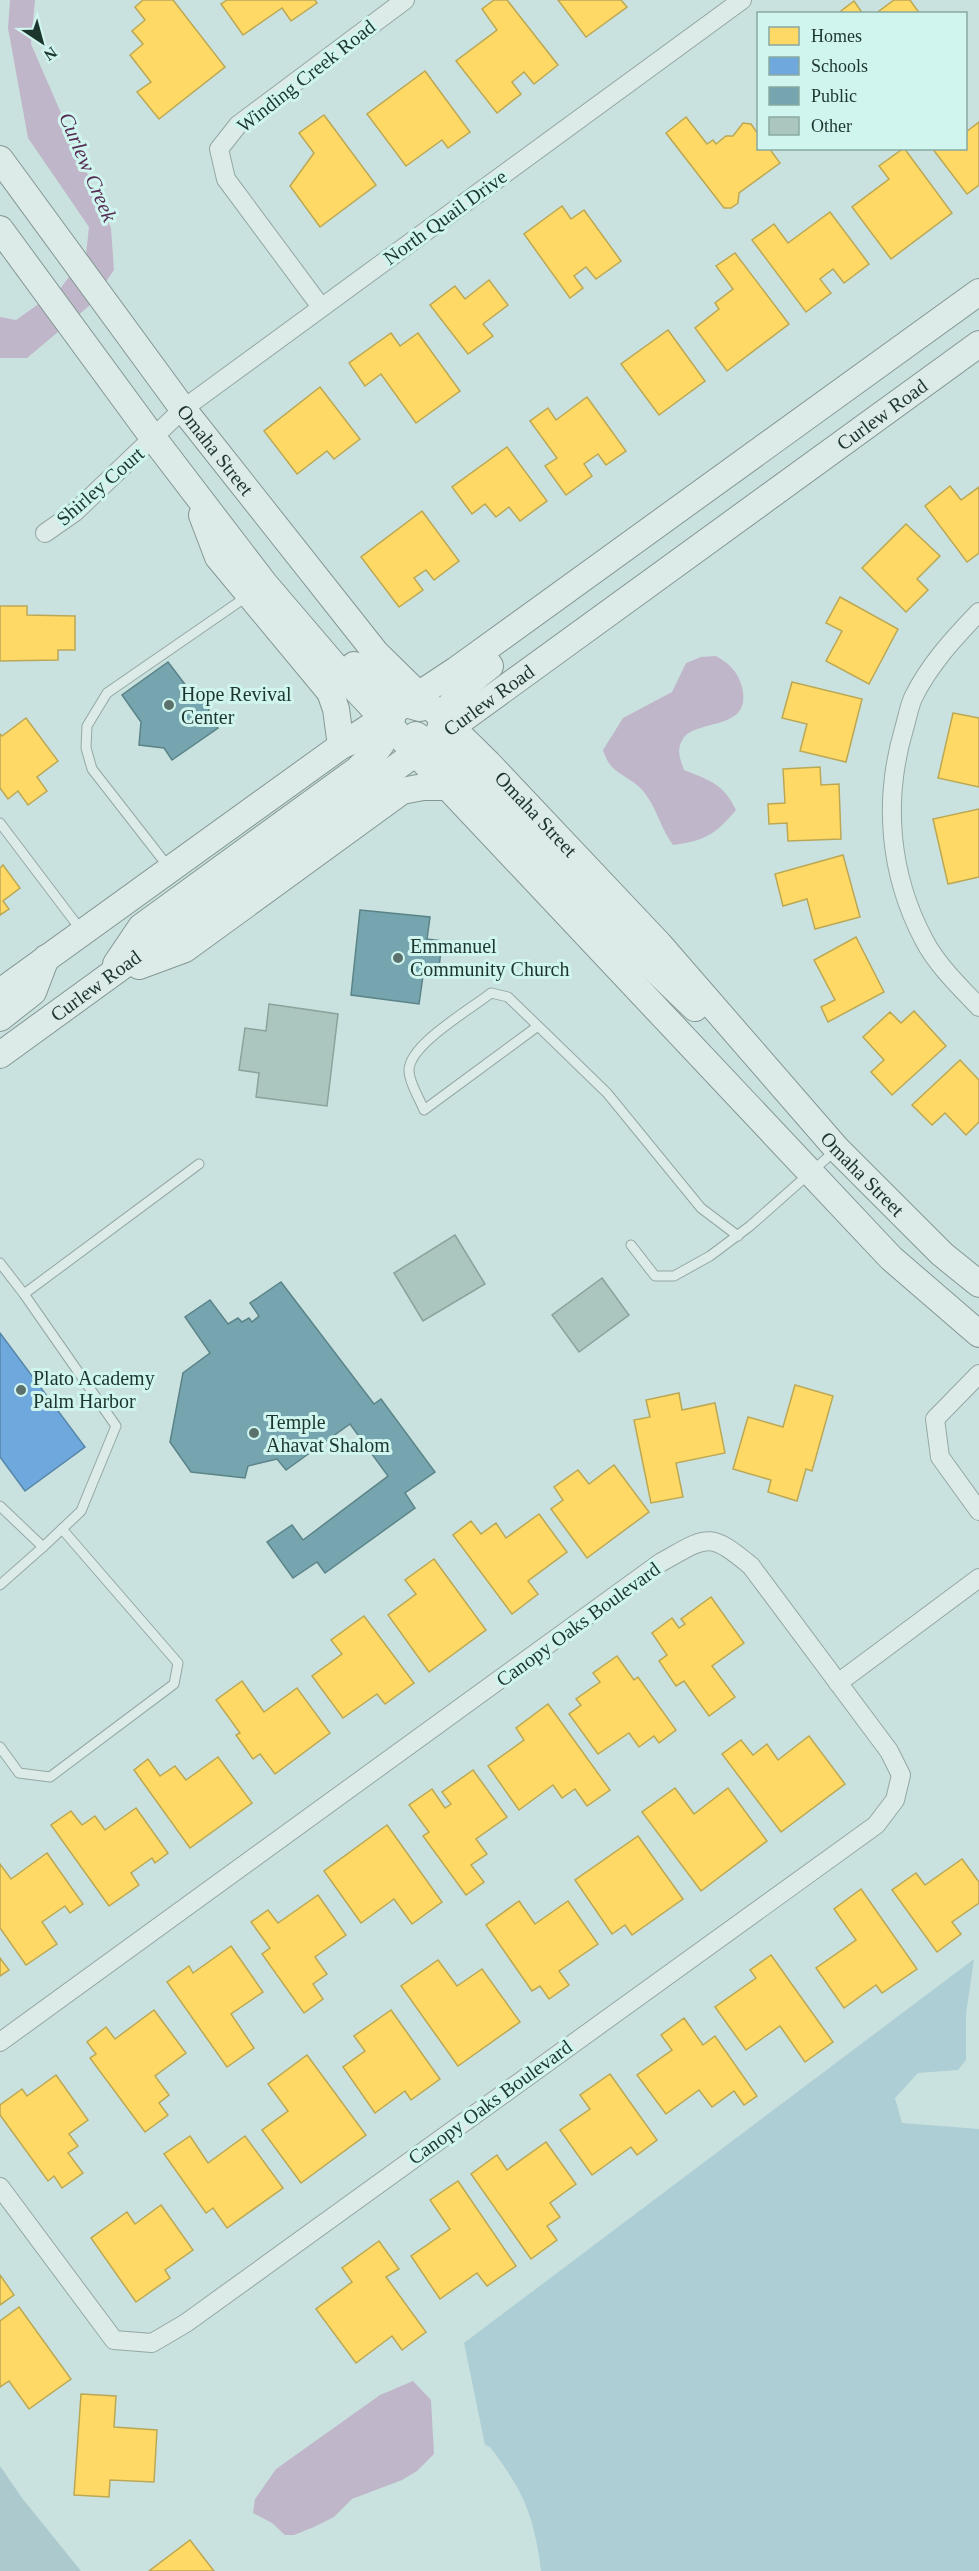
<svg xmlns="http://www.w3.org/2000/svg" width="979" height="2571" viewBox="0 0 979 2571" font-family="'Times New Roman',serif">
<rect width="100%" height="100%" fill="#cae2df"/>
<!-- green -->
<path fill="#adced4" d="M974 1959 966 2014V2060L958 2070 918 2073 895 2098 902 2123 979 2129V2571H541C534 2515 524 2492 490 2447L485 2445 464 2343Z"/>
<!-- cemetery -->
<path fill="#acc9ce" d="M0 2466 22 2498 81 2571H0Z"/>
<!-- water -->
<g fill="#c0b6c9">
<path d="M10 0H35L31 44 111 228 114 270 89 306 27 358H0V317L16 320 60 289 86 254 89 227 28 138 8 28Z"/>
<path d="M716 656C730 664 738 672 742 687 753 732 696 718 683 739 676 749 680 759 684 770 709 780 724 784 736 810 716 834 705 841 673 845 659 826 655 800 637 785 620 772 610 772 603 750L623 718 672 692 686 663 701 657Z"/>
<path d="M413 2381 431 2400 434 2454 417 2471 402 2480 352 2499 334 2517 314 2527 294 2535H285L272 2523 253 2513 255 2499 276 2469 380 2395Z"/>
</g>
<!-- homes -->
<g fill="#ffd966" stroke="#bba855" stroke-width="1.5">
<path d="M143 0H173L225 67 159 119 137 92 151 82 130 55 143 44 132 31 145 20 135 7Z"/>
<path d="M227 0H315L317 3 291 21 282 8 243 35 221 4Z"/>
<path d="M494 0H507L558 65 534 84 524 72 512 82 521 94 497 113 456 61 497 30 482 9Z"/>
<path d="M558 0H621L627 7 586 37Z"/>
<path d="M894 0H910L920 14H875Z"/>
<path d="M854 1 863 14H837Z"/>
<path d="M425 71 470 132 448 148 442 140 406 166 367 114Z"/>
<path d="M324 115 376 185 320 227 290 186 314 153 299 133Z"/>
<path d="M686 117 707 144 713 140 716 144 726 136H733L743 123 751 124 758 134V148H769L780 163 739 193 738 203 731 208H724L666 133Z"/>
<path d="M979 122V185L967 194 932 148H966V132Z"/>
<path d="M904 148 952 213 891 259 852 207 889 179 879 166Z"/>
<path d="M562 206 571 219 584 210 621 261 596 279 586 267 574 276 583 288 570 298 524 234Z"/>
<path d="M830 212 869 264 844 283 833 269 820 279 831 293 806 312 752 240 774 224 788 243Z"/>
<path d="M735 253 789 324 727 371 695 328 719 309 715 303 733 289 716 266Z"/>
<path d="M489 280 508 305 483 324 493 336 468 354 430 305 455 286 465 299Z"/>
<path d="M668 330 705 381 659 415 621 364Z"/>
<path d="M391 333 400 346 418 333 460 391 416 423 381 374 365 386 349 363Z"/>
<path d="M320 387 360 439 334 459 327 451 297 474 264 431Z"/>
<path d="M587 397 626 451 606 465 598 454 584 464 592 476 566 495 545 466 557 458 530 421 548 408 556 420Z"/>
<path d="M507 447 547 501 520 521 509 507 496 517 485 504 472 514 452 487Z"/>
<path d="M950 486 961 500 979 487V553L967 562 925 506Z"/>
<path d="M422 511 459 561 434 580 426 570 414 578 423 590 399 607 361 557Z"/>
<path d="M906 524 940 556 917 579 928 590 906 612 862 568Z"/>
<path d="M840 597 898 629 869 684 826 661 842 631 826 623Z"/>
<path d="M0 606H27V615L75 616V650H58V660L0 661Z"/>
<path d="M792 682 862 699 846 762 800 751 807 724 782 718Z"/>
<path d="M953 713 979 718V787L938 778Z"/>
<path d="M26 718 58 761 37 777 47 791 28 805 18 791 8 799 0 788V734L2 736Z"/>
<path d="M820 767 821 785 839 784 841 839 788 841 787 823 769 824 768 804 785 803 783 769Z"/>
<path d="M979 809V877L948 884 933 819Z"/>
<path d="M843 855 860 917 815 929 807 899 783 906 775 874Z"/>
<path d="M3 865 20 888 3 901 9 909 0 915V868Z"/>
<path d="M856 937 884 992 828 1022 821 1007 835 1000 814 960Z"/>
<path d="M914 1011 946 1046 892 1095 871 1072 884 1060 863 1037 890 1012 901 1023Z"/>
<path d="M960 1060 979 1080V1122L966 1135 945 1113 932 1125 912 1105Z"/>
<path d="M795 1385 833 1396 812 1471 806 1469 797 1501 768 1492 771 1480 733 1469 748 1417 783 1427Z"/>
<path d="M679 1393 682 1410 715 1403 725 1453 676 1463 683 1497 651 1503 634 1420 650 1417 646 1400Z"/>
<path d="M614 1465 649 1512 587 1558 551 1509 563 1500 554 1487 578 1470 589 1484Z"/>
<path d="M539 1514 567 1552 528 1581 538 1594 512 1614 453 1535 471 1521 481 1534 496 1523 506 1538Z"/>
<path d="M434 1559 486 1630 429 1672 388 1615 416 1594 405 1580Z"/>
<path d="M711 1597 744 1643 712 1666 735 1697 709 1716 684 1681 676 1686 659 1661 667 1655 652 1633 672 1618 679 1628 685 1624 681 1619Z"/>
<path d="M364 1616 414 1683 385 1704 377 1694 343 1718 312 1676 342 1654 331 1640Z"/>
<path d="M617 1656 634 1680 638 1677 676 1730 659 1743 654 1736 639 1747 629 1733 598 1754 569 1714 581 1705 576 1699 600 1682 593 1673Z"/>
<path d="M242 1681 264 1712 297 1688 330 1733 275 1774 260 1754 253 1759 236 1735 240 1733 216 1700Z"/>
<path d="M548 1704 610 1790 587 1806 575 1789 562 1798 553 1785 519 1810 488 1766 524 1740 516 1728Z"/>
<path d="M809 1736 845 1784 781 1832 722 1754 741 1740 753 1755 767 1744 778 1760Z"/>
<path d="M218 1757 252 1803 190 1848 134 1770 148 1759 160 1776 175 1766 186 1780Z"/>
<path d="M473 1770 507 1817 476 1839 487 1854 471 1865 484 1882 466 1895 423 1836 429 1832 409 1805 432 1789 445 1808 451 1804 442 1792Z"/>
<path d="M675 1788 694 1814 728 1788 767 1841 701 1891 642 1812Z"/>
<path d="M136 1808 168 1853 155 1863 152 1858 131 1873 139 1885 109 1906 51 1825 71 1811 82 1825 95 1816 105 1830Z"/>
<path d="M387 1825 442 1902 412 1924 394 1899 361 1923 324 1871Z"/>
<path d="M638 1836 683 1899 632 1935 625 1925 612 1934 575 1880Z"/>
<path d="M47 1853 83 1904 70 1913 65 1906 42 1922 57 1944 26 1965 0 1928V1864L11 1879Z"/>
<path d="M962 1859 979 1882V1903L952 1922 961 1934 937 1952 892 1890 916 1873 925 1885Z"/>
<path d="M861 1889 917 1969 882 1993 876 1985 844 2008 816 1968 856 1940 834 1909Z"/>
<path d="M318 1895 346 1935 315 1957 327 1974 313 1984 323 1999 304 2013 262 1954 270 1948 251 1922 268 1910 278 1923Z"/>
<path d="M519 1901 535 1924 568 1901 598 1944 559 1971 569 1985 549 1999 540 1986 532 1991 486 1925Z"/>
<path d="M231 1946 263 1992 231 2014 254 2048 227 2067 167 1982 189 1966 193 1973Z"/>
<path d="M771 1955 833 2042 805 2062 780 2026 746 2050 715 2007 756 1978 750 1970Z"/>
<path d="M0 1958 9 1970 0 1976Z"/>
<path d="M438 1960 457 1986 482 1969 520 2022 458 2066 401 1986Z"/>
<path d="M154 2010 186 2053 155 2076 169 2095 159 2103 168 2115 145 2132 90 2058 96 2054 87 2042 106 2027 115 2039Z"/>
<path d="M391 2010 440 2079 411 2100 405 2091 375 2113 343 2067 365 2051 354 2036Z"/>
<path d="M684 2018 703 2045 715 2036 757 2096 744 2105 734 2091 712 2107 699 2090 666 2114 637 2075 672 2050 661 2035Z"/>
<path d="M307 2055 366 2135 301 2183 262 2130 288 2111 268 2084Z"/>
<path d="M610 2074 657 2140 637 2155 631 2147 592 2175 560 2130 590 2109 580 2095Z"/>
<path d="M56 2075 88 2120 69 2134 78 2146 68 2153 83 2173 62 2188 54 2176 48 2181 0 2115V2105L22 2089 27 2096Z"/>
<path d="M190 2136 208 2163 245 2136 283 2188 227 2228 213 2208 206 2213 164 2154Z"/>
<path d="M546 2142 576 2184 550 2203 560 2217 547 2226 557 2240 531 2259 471 2174 497 2155 507 2170Z"/>
<path d="M458 2181 516 2266 487 2286 477 2273 440 2299 411 2256 450 2229 430 2200Z"/>
<path d="M161 2205 193 2250 165 2270 170 2278 136 2302 91 2238 127 2212 135 2224Z"/>
<path d="M379 2241 399 2269 386 2277 426 2332 402 2350 392 2336 356 2363 316 2309 352 2282 342 2268Z"/>
<path d="M0 2275 14 2295 0 2305Z"/>
<path d="M19 2307 71 2379 29 2409 9 2381 0 2387V2321Z"/>
<path d="M81 2394 116 2396 114 2427 157 2430 154 2482 110 2480 109 2497 74 2495Z"/>
<path d="M190 2540 214 2571H149Z"/>
</g>
<!-- schools -->
<path fill="#6fa8dc" stroke="#5686a8" stroke-width="1.5" d="M0 1333 85 1447 25 1491 0 1457Z"/>
<!-- public -->
<g fill="#76a5af" stroke="#5b8488" stroke-width="1.5">
<path d="M168 662 187 687 212 691 208 715 218 728 172 760 164 748 139 745 141 722 122 695Z"/>
<path d="M360 910 430 917 427 939 442 941 438 977 423 976 419 1004 351 995Z"/>
<path d="M281 1282 374 1404 381 1399 435 1472 405 1493 415 1508 325 1573 317 1562 293 1578 267 1542 292 1525 303 1540 388 1476 350 1424 286 1470 277 1459 248 1466 245 1478 191 1472 170 1442 183 1373 210 1353 185 1317 210 1300 228 1324 238 1318 242 1322 249 1318 252 1322 259 1316 250 1303Z"/>
</g>
<!-- building -->
<g fill="#abc6be" stroke="#8aa39b" stroke-width="1.5">
<path d="M269 1004 338 1014 327 1106 256 1097 259 1073 239 1070 245 1028 266 1031Z"/>
<path d="M455 1235 485 1284 423 1321 394 1273Z"/>
<path d="M602 1278 629 1315 579 1352 552 1315Z"/>
</g>
<g fill="none" stroke-linecap="round" stroke-linejoin="round">
<!-- service casing -->
<g stroke="#94a8a3" stroke-width="11">
<g id="service">
<path d="M0 823 81 930"/>
<path d="M170 869 92 769 86 748 87 726 107 693 249 595"/>
<path d="M538 1026 508 997 491 993C471 1009 408 1045 409 1071 409 1083 420 1099 424 1110L538 1026 607 1093 701 1208 738 1236"/>
<path d="M631 1245 655 1276H674L710 1256 750 1226 836 1150"/>
<path d="M0 1263 24 1294 199 1164"/>
<path d="M24 1294 116 1426 81 1511 43 1547"/>
<path d="M0 1506 43 1547 0 1585"/>
<path d="M0 1747 19 1773 50 1777 174 1684 178 1663 62 1529"/>
</g>
</g>
<!-- minor casing -->
<g stroke="#94a8a3" stroke-width="20">
<g id="minor">
<path d="M321 307 226 179 219 149 238 125 405 0"/>
<path d="M45 533 75 512 183 409 742 0"/>
<path d="M979 612C954 638 929 665 913 698 909 707 907 719 904 729 883 800 889 874 924 940 937 965 960 987 979 1007"/>
<path d="M979 1374 935 1419 940 1457 979 1511"/>
<path d="M838 1683 979 1578"/>
<path d="M0 2042 660 1563C707 1537 708 1530 751 1566L889 1751 901 1775 895 1800 876 1825 186 2323 152 2343 114 2340 0 2187"/>
</g>
</g>
<!-- secondary casing -->
<g stroke="#849793" stroke-width="28">
<g id="secondary">
<path id="s1" d="M0 159 183 409 376 653 488 763 659 944 837 1149 942 1254 979 1284"/>
<path d="M0 229 154 439 264 583 346 679 891 1258 979 1334"/>
<path d="M202 515 218 557 330 692 336 709 341 746 354 740"/>
<path d="M354 665C372 686 393 702 420 708"/>
<path d="M439 732C447 701 465 685 490 666"/>
<path d="M416 735 456 760 648 963 695 1008"/>
<path d="M116 964 141 927 357 770C375 753 389 740 393 714"/>
<path d="M139 966 185 949 402 791 423 787H445L443 777"/>
<path d="M0 992 341 746 456 670 979 292"/>
<path d="M0 1018 33 992 46 958"/>
<path id="s2" d="M0 1055 979 344"/>
</g>
</g>
<!-- service -->
<use href="#service" stroke="#dceae8" stroke-width="9"/>
<!-- minor -->
<use href="#minor" stroke="#dceae8" stroke-width="18"/>
<!-- secondary -->
<use href="#secondary" stroke="#dceae8" stroke-width="26"/>
</g>
<!-- markers -->
<g fill="#5a726b" stroke="#d0f5ef" stroke-width="2">
<circle cx="169" cy="705" r="6"/>
<circle cx="398" cy="958" r="6"/>
<circle cx="21" cy="1390" r="6"/>
<circle cx="254" cy="1433" r="6"/>
</g>
<g text-anchor="middle" stroke-width="6" stroke-linejoin="round" paint-order="stroke">
<!-- street labels -->
<g font-size="20" fill="#1d362d" stroke="#d0f5ef">
<text transform="translate(306 76) rotate(-38)" y="7">Winding Creek Road</text>
<text transform="translate(445 217) rotate(-36)" y="7">North Quail Drive</text>
<text dy="7" stroke="none"><textPath href="#s2" startOffset="1090">Curlew Road</textPath></text>
<text dy="7" stroke="none"><textPath href="#s1" startOffset="362">Omaha Street</textPath></text>
<text transform="translate(100 486) rotate(-41)" y="7">Shirley Court</text>
<text dy="7" stroke="none"><textPath href="#s2" startOffset="604">Curlew Road</textPath></text>
<text dy="7" stroke="none"><textPath href="#s1" startOffset="848">Omaha Street</textPath></text>
<text dy="7" stroke="none"><textPath href="#s2" startOffset="118">Curlew Road</textPath></text>
<text dy="7" stroke="none"><textPath href="#s1" startOffset="1334">Omaha Street</textPath></text>
<text transform="translate(578 1624) rotate(-36)" y="7">Canopy Oaks Boulevard</text>
<text transform="translate(490 2102) rotate(-36)" y="7">Canopy Oaks Boulevard</text>
</g>
<!-- poi labels -->
<g font-size="20" fill="#1d362d" stroke="#d0f5ef" text-anchor="start">
<text x="181" y="701">Hope Revival<tspan x="181" dy="23">Center</tspan></text>
<text x="410" y="953">Emmanuel<tspan x="410" dy="23">Community Church</tspan></text>
<text x="33" y="1385">Plato Academy<tspan x="33" dy="23">Palm Harbor</tspan></text>
<text x="266" y="1429">Temple<tspan x="266" dy="23">Ahavat Shalom</tspan></text>
</g>
<!-- water labels -->
<g font-size="21" font-style="italic" fill="#562c53" stroke="#d0f5ef">
<text transform="translate(88 167) rotate(67)" y="7">Curlew Creek</text>
</g>
</g>
<!-- legend -->
<rect x="757" y="12" width="210" height="138" fill="#d0f5ef" stroke="#88a9a1" stroke-width="1.5"/>
<rect x="769" y="27" width="30" height="18" fill="#ffd966" stroke="#88a9a1" stroke-width="1.5"/>
<text x="811" y="42" font-size="18" fill="#1d362d">Homes</text>
<rect x="769" y="57" width="30" height="18" fill="#6fa8dc" stroke="#88a9a1" stroke-width="1.5"/>
<text x="811" y="72" font-size="18" fill="#1d362d">Schools</text>
<rect x="769" y="87" width="30" height="18" fill="#76a5af" stroke="#88a9a1" stroke-width="1.5"/>
<text x="811" y="102" font-size="18" fill="#1d362d">Public</text>
<rect x="769" y="117" width="30" height="18" fill="#abc6be" stroke="#88a9a1" stroke-width="1.5"/>
<text x="811" y="132" font-size="18" fill="#1d362d">Other</text>
<!-- north arrow -->
<g transform="translate(42 42) rotate(144)" stroke="#d0f5ef" stroke-width="4.5" paint-order="stroke">
<path d="M0-4.5L10 22L0 15L-10 22Z" fill="#1d362d"/>
<text y="-9" font-size="16" font-weight="bold" text-anchor="middle" fill="#1d362d">N</text>
</g>
</svg>
